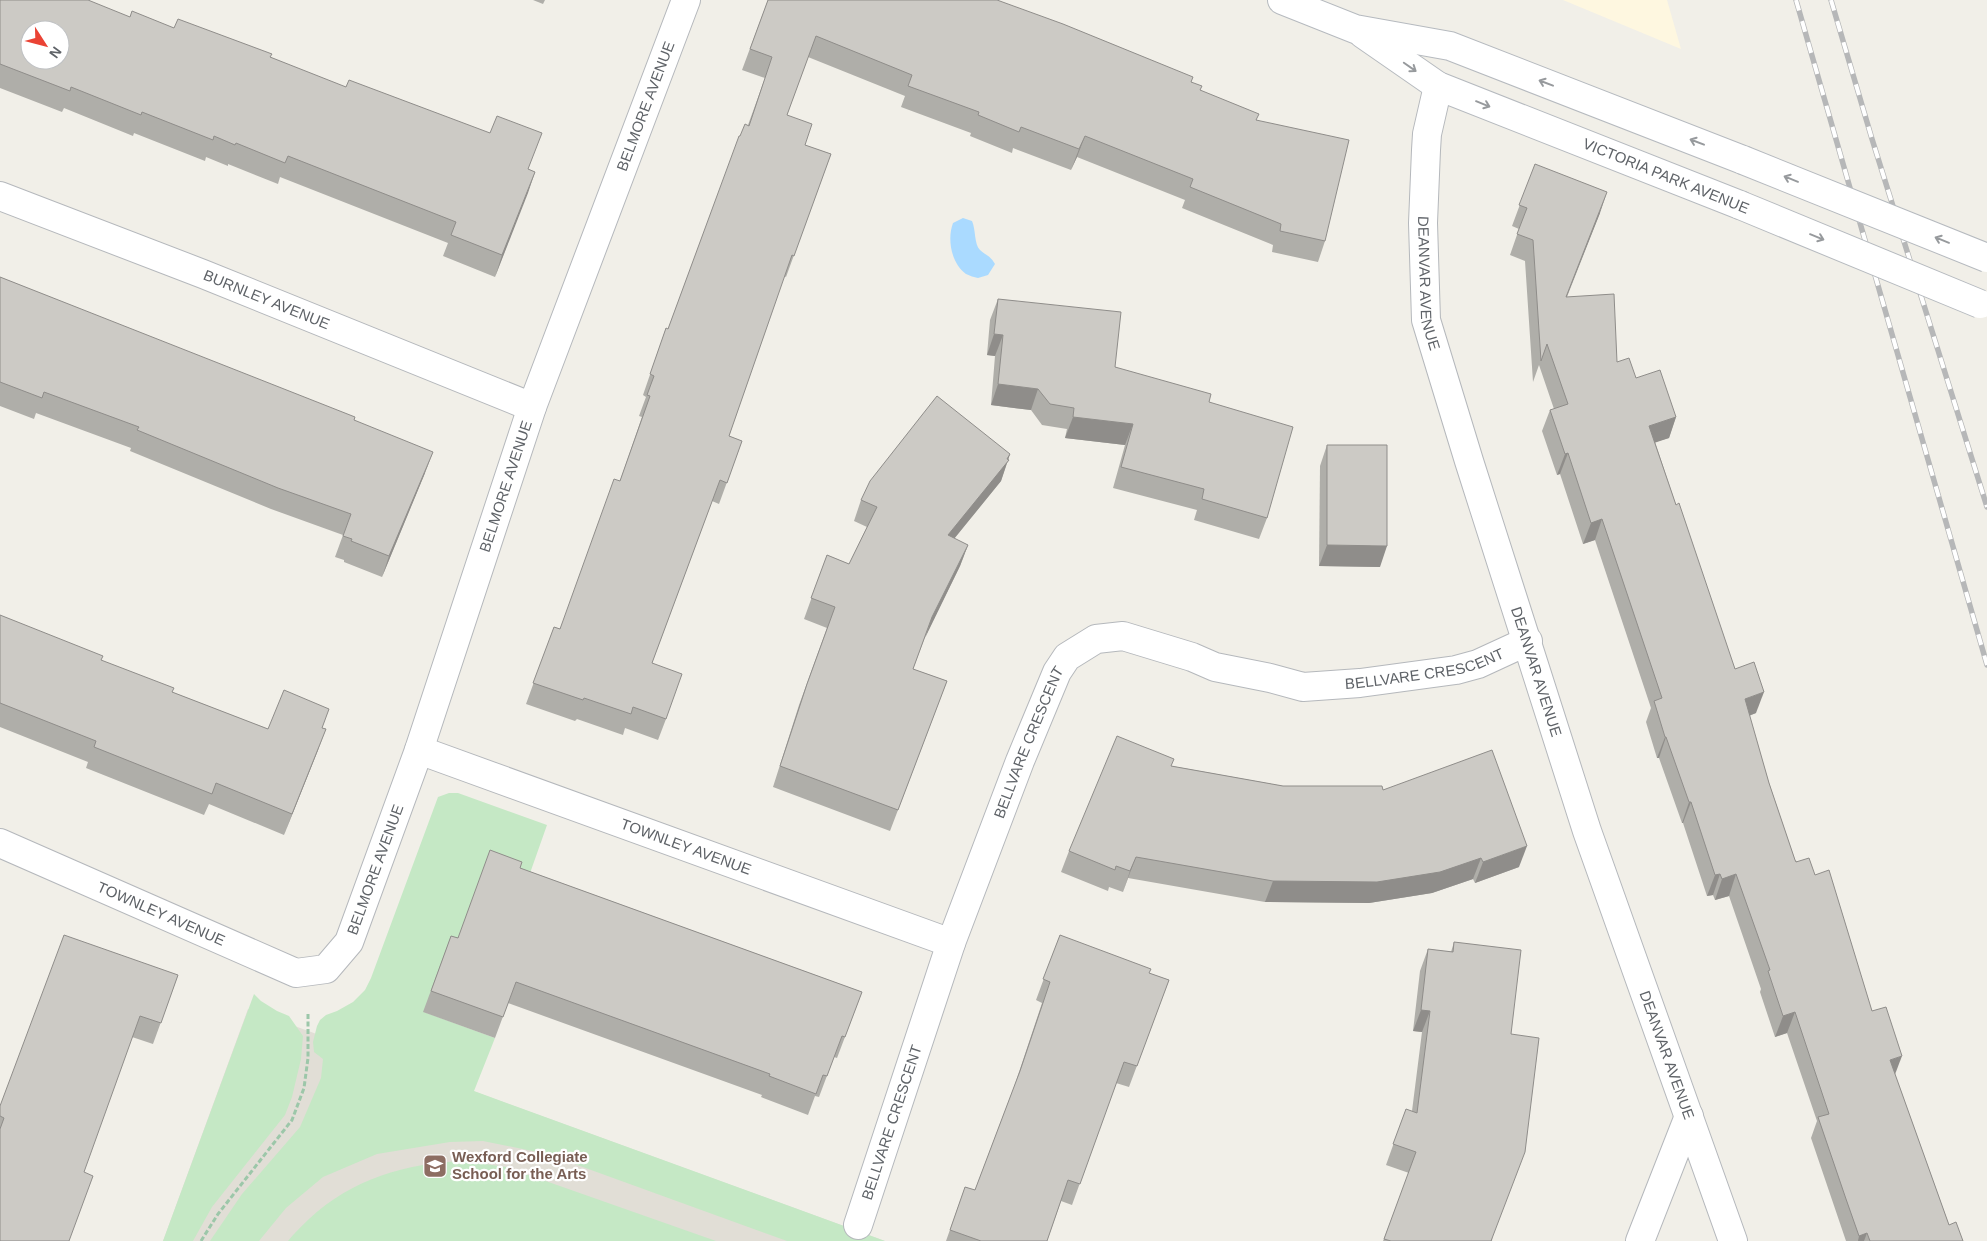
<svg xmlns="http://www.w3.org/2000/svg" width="1987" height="1241" viewBox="0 0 1987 1241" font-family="Arial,sans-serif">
<rect width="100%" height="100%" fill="#f1efe8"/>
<!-- commercial -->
<path fill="#fef7e0" d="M1563 0H1667L1681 49Z"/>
<!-- education -->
<path fill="#e1ded6" d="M248 1009 885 1241H163Z"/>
<!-- green -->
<g fill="#c5e8c5">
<path d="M449 793H458L547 825 523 893 450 959 424 1012 495 1038 474 1091 885 1241H787L547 1154 483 1141 450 1142 377 1154 323 1177 286 1208 259 1241H210L242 1194 300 1127 321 1078 323 1059 314 1052 313 1042 317 1026 320 1020 326 1015 337 1011 353 1002 365 990 371 978 438 797Z"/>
<path d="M254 994 261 1001 277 1011 289 1016 303 1036 301 1059 292 1097 285 1115 212 1207 193 1241H163Z"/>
<path d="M464 1161 506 1167 716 1241H288C294 1233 302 1226 309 1219 352 1179 406 1163 464 1161Z"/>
</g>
<!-- water -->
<path fill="#aadaff" d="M963 218 972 221C976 230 974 244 980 250 986 256 989 254 995 264L988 275 978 278C974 277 970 276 966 274 951 263 947 239 953 223Z"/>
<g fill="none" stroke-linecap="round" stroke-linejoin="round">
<!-- minor casing -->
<g stroke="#b5b8bc" stroke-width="30">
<g id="minor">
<path id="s1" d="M1438 86 1427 134 1426 150 1423 223 1426 320 1469 461 1587 831 1733 1241"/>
<path id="s2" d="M0 196 203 274 532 407"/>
<path id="s3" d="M419 750 951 943"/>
<path id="s4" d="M0 843 296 973 326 969 349 942 419 750 532 407 686 0"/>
<path id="s5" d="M858 1225 951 943 1020 761 1057 672 1067 657 1096 639 1123 636 1192 657 1215 667 1270 678 1303 687 1360 683 1456 670 1478 664 1528 641"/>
<path d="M1640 1241 1689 1116"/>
</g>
</g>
<!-- secondary casing -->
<g stroke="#b6babf" stroke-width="30">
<g id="secondary">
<path d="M1282 0 1355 29 1450 46 1743 160"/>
<path d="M1363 34 1438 86 1740 205"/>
</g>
</g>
<!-- path -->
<path stroke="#9cc7a9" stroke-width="3" stroke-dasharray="5 2.5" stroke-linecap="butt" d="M201 1241 218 1214 292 1120 304 1088 308 1058V1014"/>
<!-- minor -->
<use href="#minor" stroke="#fff" stroke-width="28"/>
<!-- secondary -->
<use href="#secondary" stroke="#fff" stroke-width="28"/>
<!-- rail casing -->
<g stroke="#b6b7b8" stroke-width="5.5">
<g id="rail">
<path d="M1796 0 1987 665"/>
<path d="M1831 0 1872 139 1987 507"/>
</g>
</g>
<!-- rail -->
<use href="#rail" stroke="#fff" stroke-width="4" stroke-dasharray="11" stroke-linecap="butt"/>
<!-- secondary-bridge casing -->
<g stroke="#b6babf" stroke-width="30" stroke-linecap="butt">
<g id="secondary-bridge">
<path d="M1743 160 1987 258"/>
<path d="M1740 205 1980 304"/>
</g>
</g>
<!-- secondary-bridge -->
<use href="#secondary-bridge" stroke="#fff" stroke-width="28"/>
</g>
<!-- wall -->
<g fill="#afaea9">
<path d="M0 0 130 17 174 28 270 57 535 172 495 277 443 256 448 243 280 177 278 184 228 164V166L206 157 205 161 134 133 133 136 64 108 62 112 0 88Z"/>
<path d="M533 0H545L543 4Z"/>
<path d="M768 0 1191 82 1200 90 1257 120 1325 241 1318 262 1272 252 1273 245 1182 208 1185 200 1077 157 1071 170 1013 148 1012 153 970 136 971 133 901 107 905 96 808 57 787 115 805 145 831 154 786 277 784 276 729 436 742 441 719 504 712 501 652 663 666 719 658 740 625 728 623 735 577 719 575 721 526 704 554 627 560 629 620 481 642 417 639 416 646 397 643 395 666 328 668 329 740 136 748 125 765 78 742 70Z"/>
<path d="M1535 164 1600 213 1567 297 1617 362 1636 378 1676 417 1669 438 1655 442 1676 505 1735 669 1756 713 1749 716 1769 783 1795 860 1815 875 1872 1011 1949 1225 1963 1241H1846L1811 1138 1817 1121 1787 1033 1775 1037 1760 992 1761 989 1729 896 1715 900 1713 895 1707 896 1683 823H1682L1659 758H1657L1646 722 1651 708 1595 540 1583 544 1560 474 1557 475 1542 431 1550 410 1554 409 1539 365 1533 382 1525 261 1510 255 1519 229 1512 226Z"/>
<path d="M0 277 354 420 425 473 382 577 344 562V560L335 557 343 535 271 509 130 451 131 448 36 413 34 419 0 406Z"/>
<path d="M998 299 1115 367 1209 402 1267 518 1259 539 1194 520 1197 510 1113 488 1125 445 1065 438 1067 429 1042 425 1031 410 991 405 995 356 987 355 990 320Z"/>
<path d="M1327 445 1380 567 1319 566 1320 466Z"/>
<path d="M1010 454 1001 481 954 539 968 545 960 566 925 637 913 669 947 681 890 831 773 787 799 705 827 628 804 619 827 555 849 564 867 527 854 521 861 500Z"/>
<path d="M0 615 172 692 268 729 322 728 318 750 284 835 209 804 204 815 86 768 88 762 0 727Z"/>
<path d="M1172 766 1283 786 1383 790 1519 867 1475 883 1473 879 1432 893 1369 903 1265 902 1128 878 1123 892 1109 887 1108 891 1061 872 1069 851Z"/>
<path d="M520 868 862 992 837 1058 834 1057 819 1097 815 1096 808 1115 761 1097 762 1095 508 1003 495 1038 423 1012 451 936 458 938Z"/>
<path d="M1060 935 1149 973 1169 980 1129 1087 1116 1083 1072 1205 1061 1201 1047 1241H946L965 1187 975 1190 1014 1087 1042 1003 1036 1000Z"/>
<path d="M1454 942 1511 1034 1492 1241H1383L1409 1173 1386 1165 1406 1109 1412 1111 1422 1032 1413 1031 1420 971 1428 949 1451 952Z"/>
<path d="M178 975 153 1044 132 1037 0 1241V1106Z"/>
</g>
<!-- shaded-wall -->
<g fill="#8f8d8a">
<path d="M1085 136 1077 157 1071 170 1079 149Z"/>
<path d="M535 172 528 193 495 277 502 255Z"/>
<path d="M1607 192 1600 213 1558 318 1566 297Z"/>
<path d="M994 334 1003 335 995 356 987 355Z"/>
<path d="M998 384 1038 389 1031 410 991 405Z"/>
<path d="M1073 417 1133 424 1125 445 1065 438Z"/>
<path d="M1676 417 1669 438 1642 447 1649 426Z"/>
<path d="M433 452 425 473 382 577 389 556Z"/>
<path d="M1568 453 1560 474 1557 475 1565 454Z"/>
<path d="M1010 454 1001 481 940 556 948 535Z"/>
<path d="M1602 519 1595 540 1583 544 1591 523Z"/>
<path d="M968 545 960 566 925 638 932 617Z"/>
<path d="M1327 545 1387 546 1380 567 1319 566Z"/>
<path d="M1764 692 1756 713 1737 720 1745 699Z"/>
<path d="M326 729 318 750 284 835 292 814Z"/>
<path d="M1665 737H1666L1659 758H1657Z"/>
<path d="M1689 802H1691L1683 823H1682Z"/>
<path d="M1527 846 1519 867 1475 883 1483 862Z"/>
<path d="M1136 857 1128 878 1123 892 1130 871Z"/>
<path d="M1481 858 1473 879 1432 893 1369 903 1265 902 1273 881Z"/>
<path d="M1720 874 1713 895 1707 896 1715 875Z"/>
<path d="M1736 874 1729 896 1715 900 1722 879Z"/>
<path d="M1421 1010 1430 1011 1422 1032 1413 1031Z"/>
<path d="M1795 1012 1787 1033 1775 1037 1783 1016Z"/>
<path d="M1902 1056 1894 1077 1890 1060Z"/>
<path d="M1867 1233 1864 1241H1858L1859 1236Z"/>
</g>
<!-- building -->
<g fill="#cccac5" stroke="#8f8d8a" fill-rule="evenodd">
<path d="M0 0H88L130 17 132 11 174 28 178 19 272 54 270 57 346 87 349 80 490 133 497 116 542 133 528 169 535 172 502 255 451 235 456 222 288 156 285 163 236 143 235 145 214 136 213 140 142 112 141 115 71 87 70 91 0 64ZM30 30H60V60H30Z"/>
<path d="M768 0H997L1063 24 1193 77 1191 82 1202 86 1200 90 1259 114 1256 120 1349 140 1325 241 1280 231 1281 224 1190 187 1193 179 1085 136 1079 149 1021 127 1019 132 978 115 979 112 908 86 912 75 816 36 787 115 812 124 805 145 831 154 794 256 792 255 729 436 742 441 727 483 720 480 652 663 682 674 666 719 633 707 631 714 584 698 583 700 533 683 554 627 560 629 614 479 620 481 650 396 647 395 654 376 650 374 666 328 668 329 739 136H740L745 124 749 126 772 57 750 49Z"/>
<path d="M1535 164 1607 192 1566 297 1614 294 1617 362 1629 358 1636 378 1660 370 1676 417 1649 426 1676 505 1679 503 1735 669 1754 662 1764 692 1745 699 1769 783 1795 860 1796 862 1809 858 1815 875 1829 870 1872 1011 1886 1007 1902 1056 1890 1060 1949 1225 1956 1222 1963 1241H1870L1867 1233 1859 1236 1846 1199 1818 1117 1829 1114 1795 1012 1783 1016 1768 971 1770 970 1736 874 1722 879 1720 874 1715 875 1691 802H1689L1666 737H1665L1654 701 1662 698 1602 519 1591 523 1568 453 1565 454 1550 410 1568 404 1547 344 1541 361 1533 240 1517 234 1527 208 1519 205Z"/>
<path d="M0 277 355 417 354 420 433 452 389 556 351 541 352 539 343 536 351 514 278 488 137 430 139 427 44 392 42 398 0 382Z"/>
<path d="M998 299 1121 312 1115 367 1211 394 1209 402 1293 427 1267 518 1202 499 1204 489 1121 467 1133 424 1073 417 1074 408 1050 404 1038 389 998 384 1003 335 994 334Z"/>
<path d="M937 396 1010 454 1007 459 1009 460 948 535 968 545 932 617 913 669 947 681 898 810 780 766 807 684 835 607 811 598 827 555 849 564 877 507 861 500 870 481Z"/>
<path d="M1327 445H1387V546L1327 545Z"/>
<path d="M0 615 103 656 101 660 174 688 172 692 268 729 284 690 329 709 322 728 326 729 292 814 216 783 212 794 94 747 96 741 0 703Z"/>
<path d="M1117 736 1174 759 1171 766 1283 786H1382L1383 790 1492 750 1527 846 1483 862 1481 858 1440 872 1377 882 1273 881 1136 857 1130 871 1116 866 1115 870 1069 851Z"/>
<path d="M490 850 522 862 520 868 862 992 845 1037 842 1036 827 1076 823 1075 816 1094 769 1076 770 1074 516 982 503 1017 431 991 451 936 458 938Z"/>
<path d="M64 935 178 975 161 1023 140 1016 84 1172 93 1176 69 1241H0V1129L4 1118 0 1116V1106Z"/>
<path d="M1060 935 1151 969 1149 973 1169 980 1137 1066 1124 1062 1080 1184 1068 1180 1047 1241H981L950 1230 965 1187 975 1190 1020 1071 1050 982 1043 979Z"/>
<path d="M1454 942 1521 950 1511 1034 1539 1038 1525 1152 1491 1241H1391L1384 1239 1416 1152 1393 1144 1406 1109 1417 1113 1430 1011 1421 1010 1428 949 1453 952Z"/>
</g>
<!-- one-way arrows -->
<defs><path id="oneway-shaft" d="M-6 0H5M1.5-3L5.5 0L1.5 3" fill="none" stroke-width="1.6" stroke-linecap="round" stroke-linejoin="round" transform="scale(1.25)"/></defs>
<g stroke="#979a9d">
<use href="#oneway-shaft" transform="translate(1410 67) rotate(35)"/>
<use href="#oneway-shaft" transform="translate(1546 83) rotate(-159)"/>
<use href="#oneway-shaft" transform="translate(1483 104) rotate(22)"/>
<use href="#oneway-shaft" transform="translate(1697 142) rotate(-159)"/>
<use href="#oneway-shaft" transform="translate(1791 179) rotate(-158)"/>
<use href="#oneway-shaft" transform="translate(1817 237) rotate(22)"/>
<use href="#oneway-shaft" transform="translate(1942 240) rotate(-158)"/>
</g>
<!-- icons -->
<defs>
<g id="school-square" transform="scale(1.25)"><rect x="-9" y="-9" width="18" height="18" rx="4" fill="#8d6e63" stroke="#fff"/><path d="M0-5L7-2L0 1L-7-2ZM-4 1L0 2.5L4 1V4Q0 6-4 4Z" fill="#fff"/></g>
</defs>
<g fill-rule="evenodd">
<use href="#school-square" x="435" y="1166"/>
</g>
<g text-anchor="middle" stroke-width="4.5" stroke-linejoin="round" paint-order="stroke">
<!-- street labels -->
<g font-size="15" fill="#5f6368" stroke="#fff">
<text dy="5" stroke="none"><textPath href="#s4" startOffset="1276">BELMORE AVENUE</textPath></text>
<text transform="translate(1666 176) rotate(22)" y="5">VICTORIA PARK AVENUE</text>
<text dy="5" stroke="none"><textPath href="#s1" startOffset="199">DEANVAR AVENUE</textPath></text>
<text dy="5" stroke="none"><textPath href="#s2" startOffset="286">BURNLEY AVENUE</textPath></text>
<text dy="5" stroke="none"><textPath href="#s4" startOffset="871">BELMORE AVENUE</textPath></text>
<text dy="5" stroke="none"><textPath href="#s5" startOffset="978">BELLVARE CRESCENT</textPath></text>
<text dy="5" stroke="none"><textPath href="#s1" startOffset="604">DEANVAR AVENUE</textPath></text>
<text dy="5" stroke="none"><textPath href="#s5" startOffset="512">BELLVARE CRESCENT</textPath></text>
<text dy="5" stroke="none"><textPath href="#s3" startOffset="284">TOWNLEY AVENUE</textPath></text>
<text dy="5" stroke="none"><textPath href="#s4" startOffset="466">BELMORE AVENUE</textPath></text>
<text dy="5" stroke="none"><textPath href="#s4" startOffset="176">TOWNLEY AVENUE</textPath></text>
<text dy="5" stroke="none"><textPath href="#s1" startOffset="1009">DEANVAR AVENUE</textPath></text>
<text dy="5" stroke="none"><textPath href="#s5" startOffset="108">BELLVARE CRESCENT</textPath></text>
</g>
<!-- education labels -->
<g font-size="15" font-weight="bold" fill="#785e54" stroke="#fff" text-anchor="start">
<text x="452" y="1162">Wexford Collegiate<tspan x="452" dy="17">School for the Arts</tspan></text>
</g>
</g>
<!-- north arrow -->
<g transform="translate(45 45) rotate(126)"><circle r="24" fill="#ffffff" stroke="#bfc1c3"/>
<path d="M0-4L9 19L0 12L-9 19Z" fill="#ea4335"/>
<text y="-8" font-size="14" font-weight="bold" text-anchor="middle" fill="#5f6368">N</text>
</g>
</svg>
